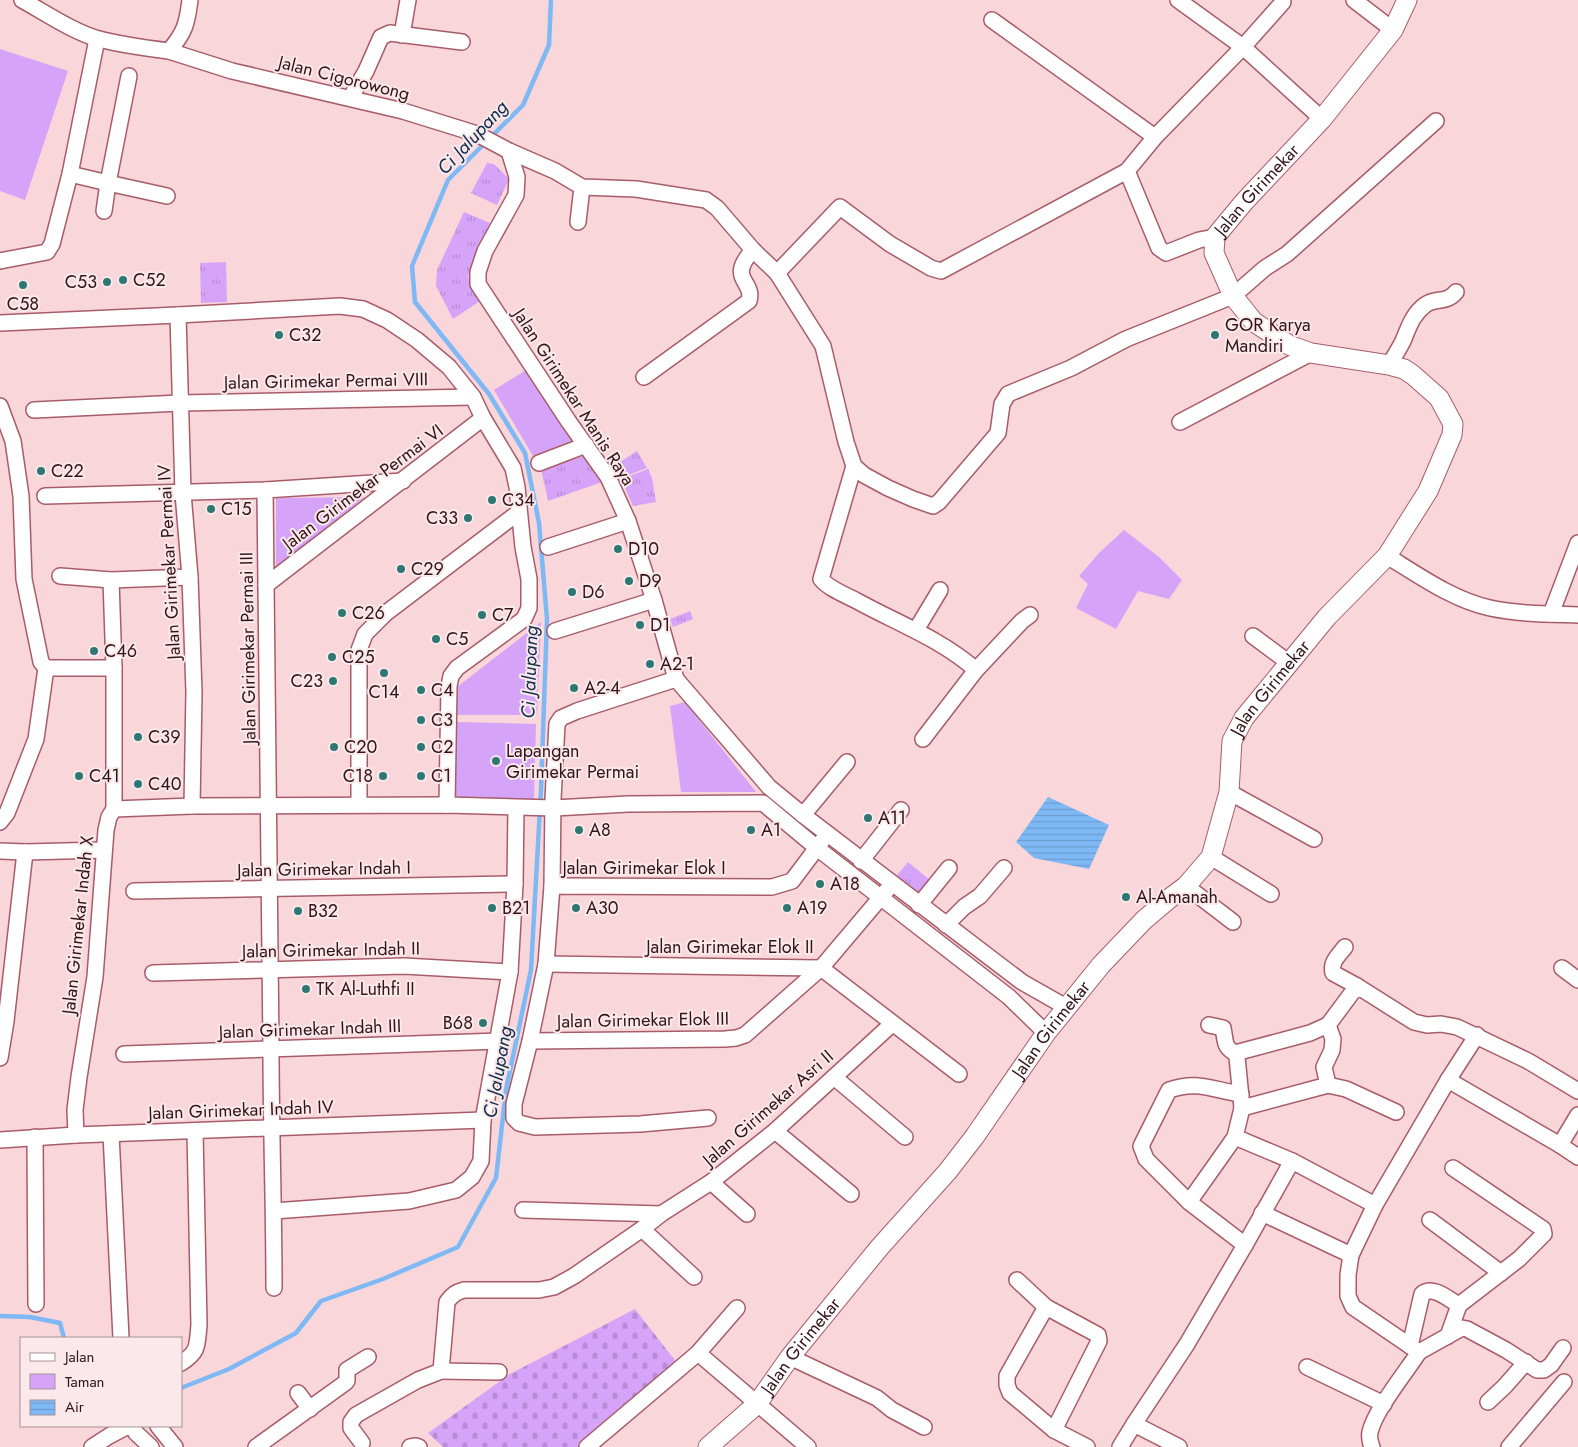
<svg xmlns="http://www.w3.org/2000/svg" width="1578" height="1447" viewBox="0 0 1578 1447" font-family="Jost,sans-serif">
<defs>
<pattern id="grass-tufts" width="24" height="20" patternUnits="userSpaceOnUse" patternTransform="scale(1.25)"><rect width="24" height="20" fill="#d5a4f8"/><path d="M3 7l-1-3M5 7V3M7 7l1-3M15 17l-1-3M17 17v-4M19 17l1-3" fill="none" stroke="#b78cd4"/></pattern>
<pattern id="cemetery-stones" width="16" height="16" patternUnits="userSpaceOnUse" patternTransform="scale(1.25)"><rect width="16" height="16" fill="#d5a4f8"/><path d="M2 7V4a2 2 0 0 1 4 0v3zM10 15v-3a2 2 0 0 1 4 0v3z" fill="#b78cd4"/></pattern>
<pattern id="water-rules" width="6" height="5" patternUnits="userSpaceOnUse" patternTransform="scale(1.25)"><rect width="6" height="5" fill="#7eb8f5"/><path d="M0 2.5h6" fill="none" stroke="#6d9dd1"/></pattern>
</defs>
<rect width="100%" height="100%" fill="#f9d6da"/>
<!-- grass -->
<g fill="url(#grass-tufts)">
<path d="M487 163 494 164 509 179 497 205 471 193Z"/>
<path d="M464 212 490 223 468 277 480 301 453 319 436 286 437 270Z"/>
<path d="M226 262 227 302 201 303 200 263Z"/>
<path d="M637 451 647 468 620 478 614 466Z"/>
<path d="M585 456 602 482 548 501 541 469Z"/>
<path d="M648 469 652 478 656 502 633 506 621 479Z"/>
<path d="M690 611 693 619 673 627 670 619Z"/>
<path d="M908 862 930 880 918 895 895 878Z"/>
</g>
<!-- cemetery -->
<path fill="url(#cemetery-stones)" d="M635 1309 677 1363 578 1447H443L428 1433 510 1374Z"/>
<!-- park -->
<g fill="#d5a4f8">
<path d="M0 49 68 71 25 200 0 191Z"/>
<path d="M526 370 574 440 533 456 494 390Z"/>
<path d="M365 497 276 569V498Z"/>
<path d="M1124 530 1159 557 1182 580 1169 599 1138 591 1116 629 1076 608 1088 584 1079 576 1100 552Z"/>
<path d="M541 622 537 715H456L457 687Z"/>
<path d="M685 702 756 792H681L670 706Z"/>
<path d="M457 722 536 724 534 799 455 797Z"/>
</g>
<!-- water -->
<path fill="url(#water-rules)" d="M1048 797 1109 825 1089 869 1034 858 1016 842Z"/>
<g fill="none" stroke-linecap="round" stroke-linejoin="round">
<!-- stream -->
<g stroke="#7eb8f5" stroke-width="4.5">
<path d="M491 137 523 105 549 45 551 0"/>
<path d="M0 1316 30 1317 60 1323 64 1338"/>
<path d="M181 1388 229 1369 296 1333 321 1301 383 1279 458 1247 496 1178 506 1090 531 970 541 790 547 619 539 523 525 453 489 394 415 302 412 266 448 180 485 143"/>
</g>
<!-- minor casing -->
<g stroke="#a75d69" stroke-width="18">
<g id="minor">
<path d="M22 0C44 12 75 33 99 39 122 45 145 48 169 51 185 32 187 24 190 0"/>
<path d="M1178 0 1243 47 1322 119"/>
<path d="M1354 0 1393 30"/>
<path d="M992 20 1155 137"/>
<path d="M402 35 408 0"/>
<path d="M169 51 232 71 403 111 477 134 509 151 555 171 582 187 636 189 706 200 717 208 753 250 777 273 840 207 890 244 931 268 941 271 1127 171 1155 137 1243 47 1283 2"/>
<path d="M351 97 366 71 381 37 390 33 462 42"/>
<path d="M509 151 517 177 516 195 485 251 478 272V284L569 422 608 477 628 521 654 600 676 679 769 787 803 815 1022 982 1066 1007"/>
<path d="M1127 171 1159 248 1166 253 1199 240 1215 237"/>
<path d="M70 174 108 183 129 76"/>
<path d="M104 211 108 183 167 196"/>
<path d="M578 222 582 187"/>
<path d="M0 261 47 252 52 244 70 174 97 39"/>
<path d="M777 273 823 346 846 442 854 466 864 475 888 488 913 499 933 506 939 502 998 433 1002 404 1008 394 1071 368 1126 339 1233 296 1265 268 1287 254 1436 121"/>
<path d="M178 315 183 493 190 577 194 692 192 806"/>
<path d="M0 323 178 315 340 306 363 309 387 320 417 340 449 367 473 397 483 418 513 468 517 487 523 547 529 579V608L524 619 457 668 451 676 449 686 447 805"/>
<path d="M1389 365C1394 357 1399 349 1403 341 1409 327 1412 315 1425 305 1436 297 1446 304 1456 292"/>
<path d="M644 377 749 301C755 280 726 280 753 250"/>
<path d="M0 406 13 441 21 496 24 579 41 662 46 668 36 739 7 813 0 822"/>
<path d="M34 410 180 403 473 397"/>
<path d="M1180 422 1311 353"/>
<path d="M539 463 586 445"/>
<path d="M854 466 821 579C829 589 846 595 857 601 897 623 941 639 976 670"/>
<path d="M265 490 271 1048C271 1128 274 1208 274 1288"/>
<path d="M45 496 265 490 403 481"/>
<path d="M548 547 628 521"/>
<path d="M1387 556C1418 575 1453 600 1490 608 1518 614 1549 614 1578 615"/>
<path d="M60 576 111 580 190 577"/>
<path d="M111 580 114 668V809"/>
<path d="M266 585 483 418"/>
<path d="M1551 614 1578 543"/>
<path d="M916 630 940 590"/>
<path d="M555 631 654 600"/>
<path d="M1253 636 1288 662"/>
<path d="M46 668H114"/>
<path d="M923 739 976 670 1022 621 1030 615"/>
<path d="M1229 792 1314 839"/>
<path d="M359 805V650L365 634 386 613 519 512"/>
<path d="M114 809 192 806 447 805 554 808 628 804 763 803 817 848 1009 997 1046 1033"/>
<path d="M803 815 847 762"/>
<path d="M0 851 25 852 104 850"/>
<path d="M1211 857 1271 894"/>
<path d="M861 861 901 810"/>
<path d="M552 886 553 799 557 724 561 718 577 711 676 679"/>
<path d="M1186 886 1233 922"/>
<path d="M134 891 515 884"/>
<path d="M919 905 949 868"/>
<path d="M946 925 964 907 980 896 1004 868"/>
<path d="M1345 947C1339 955 1330 962 1333 973L1357 986"/>
<path d="M546 964 821 968"/>
<path d="M821 968 959 1074"/>
<path d="M1562 968 1578 980"/>
<path d="M153 973 404 966 510 972"/>
<path d="M1209 1025 1223 1028C1226 1042 1223 1047 1237 1054"/>
<path d="M530 1041 725 1039 736 1038 745 1035 821 968 887 890"/>
<path d="M124 1054 499 1041"/>
<path d="M0 1058 6 1021 25 852"/>
<path d="M834 1077 905 1137"/>
<path d="M1448 1080 1560 1145 1578 1157"/>
<path d="M1328 1085 1324 1067 1332 1050 1333 1039 1328 1025"/>
<path d="M1242 1108 1328 1085 1346 1089 1396 1112"/>
<path d="M708 1118 640 1124 535 1127 519 1123 514 1118V1104L530 1041 546 964 552 886 772 887 792 881 822 841"/>
<path d="M775 1131 851 1194"/>
<path d="M111 1134 121 1338"/>
<path d="M76 1135 75 1110 79 1077 95 977 106 830 109 817 114 809"/>
<path d="M35 1137 36 1304"/>
<path d="M1235 1137 1292 1161 1375 1205"/>
<path d="M0 1140 76 1135 483 1120"/>
<path d="M1560 1145 1578 1115"/>
<path d="M711 1182 747 1214"/>
<path d="M1189 1202 1146 1159 1141 1146 1169 1090C1198 1080 1212 1090 1241 1094"/>
<path d="M523 1210 661 1214"/>
<path d="M274 1211 409 1201 456 1190 472 1177 481 1161 483 1120 510 972 515 884 516 808"/>
<path d="M1262 1213 1351 1255"/>
<path d="M1430 1220 1501 1273"/>
<path d="M642 1229 694 1277"/>
<path d="M1245 1245 1292 1161"/>
<path d="M1017 1280 1046 1307 1098 1335 1099 1341 1054 1430"/>
<path d="M1046 1307 1007 1376V1385L1010 1393 1054 1430 1087 1447"/>
<path d="M1448 1336 1459 1305"/>
<path d="M1410 1346 1422 1294C1433 1285 1448 1299 1459 1305L1519 1259 1544 1234 1543 1229 1453 1168"/>
<path d="M1419 1352 1462 1328 1467 1329 1506 1350 1537 1370H1544L1551 1365 1563 1348"/>
<path d="M698 1353 808 1447"/>
<path d="M790 1357 877 1398 892 1410 924 1427"/>
<path d="M181 1363C199 1352 197 1345 199 1325L195 1131"/>
<path d="M1307 1367 1384 1404"/>
<path d="M441 1371 499 1372"/>
<path d="M298 1393 310 1409"/>
<path d="M1488 1402 1505 1386 1526 1362"/>
<path d="M1134 1424 1179 1447"/>
<path d="M132 1426 136 1433 151 1447"/>
<path d="M158 1426 175 1447"/>
<path d="M362 1443 351 1428V1422L356 1415 418 1380 441 1371 447 1302C452 1295 456 1292 464 1290H539L554 1287 574 1276 642 1229 661 1214 711 1182 775 1131 892 1024"/>
<path d="M92 1447 109 1436 128 1426"/>
<path d="M256 1447 345 1383 347 1381V1370L368 1357"/>
<path d="M410 1447 416 1446 419 1447"/>
<path d="M587 1447 698 1353 737 1308"/>
<path d="M1120 1447 1134 1424 1187 1344 1245 1245 1189 1202 1235 1137 1242 1108 1237 1057 1239 1052 1310 1033 1328 1025 1357 986 1414 1022 1427 1025 1441 1024 1457 1027 1528 1061 1578 1091"/>
<path d="M1372 1447C1370 1442 1369 1437 1370 1432 1375 1410 1406 1372 1419 1352L1353 1307 1348 1296V1275L1351 1255 1375 1205 1448 1080 1477 1035"/>
<path d="M1509 1447 1564 1382"/>
</g>
</g>
<!-- tertiary casing -->
<g stroke="#a75d69" stroke-width="21">
<g id="tertiary">
<path id="s1" d="M708 1447 757 1404 790 1357 879 1248 948 1171 975 1136 1046 1033 1101 965 1144 920 1170 898 1186 886 1211 857 1229 792 1232 741 1244 718 1327 617 1387 556 1428 491 1452 435 1453 424 1439 398 1413 375 1404 369 1389 365 1311 353 1289 345 1254 322 1233 296 1214 253 1215 237 1244 202 1322 119 1393 30 1407 0"/>
</g>
</g>
<!-- minor -->
<use href="#minor" stroke="#fff" stroke-width="15"/>
<!-- tertiary -->
<use href="#tertiary" stroke="#fff" stroke-width="19"/>
</g>
<!-- markers -->
<g fill="#2e7773" stroke="#fae8ea" stroke-width="2">
<circle cx="123" cy="280" r="5"/>
<circle cx="107" cy="282" r="5"/>
<circle cx="23" cy="285" r="5"/>
<circle cx="279" cy="335" r="5"/>
<circle cx="1215" cy="335" r="5"/>
<circle cx="41" cy="471" r="5"/>
<circle cx="492" cy="500" r="5"/>
<circle cx="211" cy="509" r="5"/>
<circle cx="468" cy="518" r="5"/>
<circle cx="618" cy="549" r="5"/>
<circle cx="401" cy="569" r="5"/>
<circle cx="629" cy="581" r="5"/>
<circle cx="572" cy="592" r="5"/>
<circle cx="342" cy="613" r="5"/>
<circle cx="482" cy="615" r="5"/>
<circle cx="640" cy="625" r="5"/>
<circle cx="436" cy="639" r="5"/>
<circle cx="94" cy="651" r="5"/>
<circle cx="332" cy="657" r="5"/>
<circle cx="650" cy="664" r="5"/>
<circle cx="384" cy="673" r="5"/>
<circle cx="333" cy="681" r="5"/>
<circle cx="574" cy="688" r="5"/>
<circle cx="421" cy="690" r="5"/>
<circle cx="421" cy="720" r="5"/>
<circle cx="138" cy="737" r="5"/>
<circle cx="334" cy="747" r="5"/>
<circle cx="421" cy="747" r="5"/>
<circle cx="496" cy="761" r="5"/>
<circle cx="79" cy="776" r="5"/>
<circle cx="383" cy="776" r="5"/>
<circle cx="421" cy="776" r="5"/>
<circle cx="138" cy="784" r="5"/>
<circle cx="868" cy="818" r="5"/>
<circle cx="579" cy="830" r="5"/>
<circle cx="751" cy="830" r="5"/>
<circle cx="820" cy="884" r="5"/>
<circle cx="1126" cy="897" r="5"/>
<circle cx="492" cy="908" r="5"/>
<circle cx="576" cy="908" r="5"/>
<circle cx="787" cy="908" r="5"/>
<circle cx="298" cy="911" r="5"/>
<circle cx="306" cy="989" r="5"/>
<circle cx="483" cy="1023" r="5"/>
</g>
<g text-anchor="middle" stroke-width="4" stroke-linejoin="round" paint-order="stroke">
<!-- street labels -->
<g font-size="18" fill="#321419" stroke="#fae8ea">
<text transform="translate(344 78) rotate(14)" y="6">Jalan Cigorowong</text>
<text dy="6" stroke="none"><textPath href="#s1" startOffset="1682">Jalan Girimekar</textPath></text>
<text transform="translate(326 381) rotate(-1)" y="6">Jalan Girimekar Permai VIII</text>
<text transform="translate(574 397) rotate(57)" y="6">Jalan Girimekar Manis Raya</text>
<text transform="translate(363 487) rotate(-37)" y="6">Jalan Girimekar Permai VI</text>
<text transform="translate(169 562) rotate(-93)" y="6">Jalan Girimekar Permai IV</text>
<text transform="translate(248 648) rotate(-91)" y="6">Jalan Girimekar Permai III</text>
<text dy="6" stroke="none"><textPath href="#s1" startOffset="962">Jalan Girimekar</textPath></text>
<text x="644" y="874">Jalan Girimekar Elok I</text>
<text transform="translate(324 869) rotate(-1)" y="6">Jalan Girimekar Indah I</text>
<text transform="translate(78 925) rotate(-84)" y="6">Jalan Girimekar Indah X</text>
<text x="730" y="953">Jalan Girimekar Elok II</text>
<text transform="translate(331 950) rotate(-1)" y="6">Jalan Girimekar Indah II</text>
<text transform="translate(643 1020) rotate(-1)" y="6">Jalan Girimekar Elok III</text>
<text transform="translate(310 1029) rotate(-2)" y="6">Jalan Girimekar Indah III</text>
<text dy="6" stroke="none"><textPath href="#s1" startOffset="542">Jalan Girimekar</textPath></text>
<text transform="translate(768 1108) rotate(-41)" y="6">Jalan Girimekar Asri II</text>
<text transform="translate(241 1110) rotate(-2)" y="6">Jalan Girimekar Indah IV</text>
<text dy="6" stroke="none"><textPath href="#s1" startOffset="138">Jalan Girimekar</textPath></text>
</g>
<!-- poi labels -->
<g font-size="18" fill="#321419" stroke="#fae8ea" text-anchor="start">
<text x="133" y="286">C52</text>
<text x="97" y="288" text-anchor="end">C53</text>
<text x="23" y="310" text-anchor="middle">C58</text>
<text x="1225" y="331">GOR Karya<tspan x="1225" dy="21">Mandiri</tspan></text>
<text x="289" y="341">C32</text>
<text x="51" y="477">C22</text>
<text x="502" y="506">C34</text>
<text x="221" y="515">C15</text>
<text x="458" y="524" text-anchor="end">C33</text>
<text x="628" y="555">D10</text>
<text x="411" y="575">C29</text>
<text x="639" y="587">D9</text>
<text x="582" y="598">D6</text>
<text x="352" y="619">C26</text>
<text x="492" y="621">C7</text>
<text x="650" y="631">D1</text>
<text x="446" y="645">C5</text>
<text x="104" y="657">C46</text>
<text x="342" y="663">C25</text>
<text x="660" y="670">A2-1</text>
<text x="323" y="687" text-anchor="end">C23</text>
<text x="584" y="694">A2-4</text>
<text x="431" y="696">C4</text>
<text x="384" y="698" text-anchor="middle">C14</text>
<text x="431" y="726">C3</text>
<text x="148" y="743">C39</text>
<text x="344" y="753">C20</text>
<text x="431" y="753">C2</text>
<text x="506" y="757">Lapangan<tspan x="506" dy="21">Girimekar Permai</tspan></text>
<text x="89" y="782">C41</text>
<text x="373" y="782" text-anchor="end">C18</text>
<text x="431" y="782">C1</text>
<text x="148" y="790">C40</text>
<text x="878" y="824">A11</text>
<text x="589" y="836">A8</text>
<text x="761" y="836">A1</text>
<text x="830" y="890">A18</text>
<text x="1136" y="903">Al-Amanah</text>
<text x="502" y="914">B21</text>
<text x="586" y="914">A30</text>
<text x="797" y="914">A19</text>
<text x="308" y="917">B32</text>
<text x="316" y="995">TK Al-Luthfi II</text>
<text x="473" y="1029" text-anchor="end">B68</text>
</g>
<!-- water labels -->
<g font-size="19" font-style="italic" fill="#0f2e4c" stroke="#fae8ea">
<text transform="translate(472 137) rotate(-47)" y="7">Ci Jalupang</text>
<text transform="translate(529 672) rotate(-88)" y="7">Ci Jalupang</text>
<text transform="translate(497 1072) rotate(-80)" y="7">Ci Jalupang</text>
</g>
</g>
<!-- legend -->
<rect x="20" y="1337" width="162" height="90" fill="#fae8ea" stroke="#aa9396"/>
<rect x="30" y="1353" width="25" height="8" fill="#ffffff" stroke="#aa9396"/>
<text x="65" y="1362" font-size="15" fill="#321419">Jalan</text>
<rect x="30" y="1374" width="25" height="15" fill="#d5a4f8" stroke="#aa9396"/>
<text x="65" y="1387" font-size="15" fill="#321419">Taman</text>
<rect x="30" y="1400" width="25" height="15" fill="url(#water-rules)" stroke="#aa9396"/>
<text x="65" y="1412" font-size="15" fill="#321419">Air</text>
</svg>
